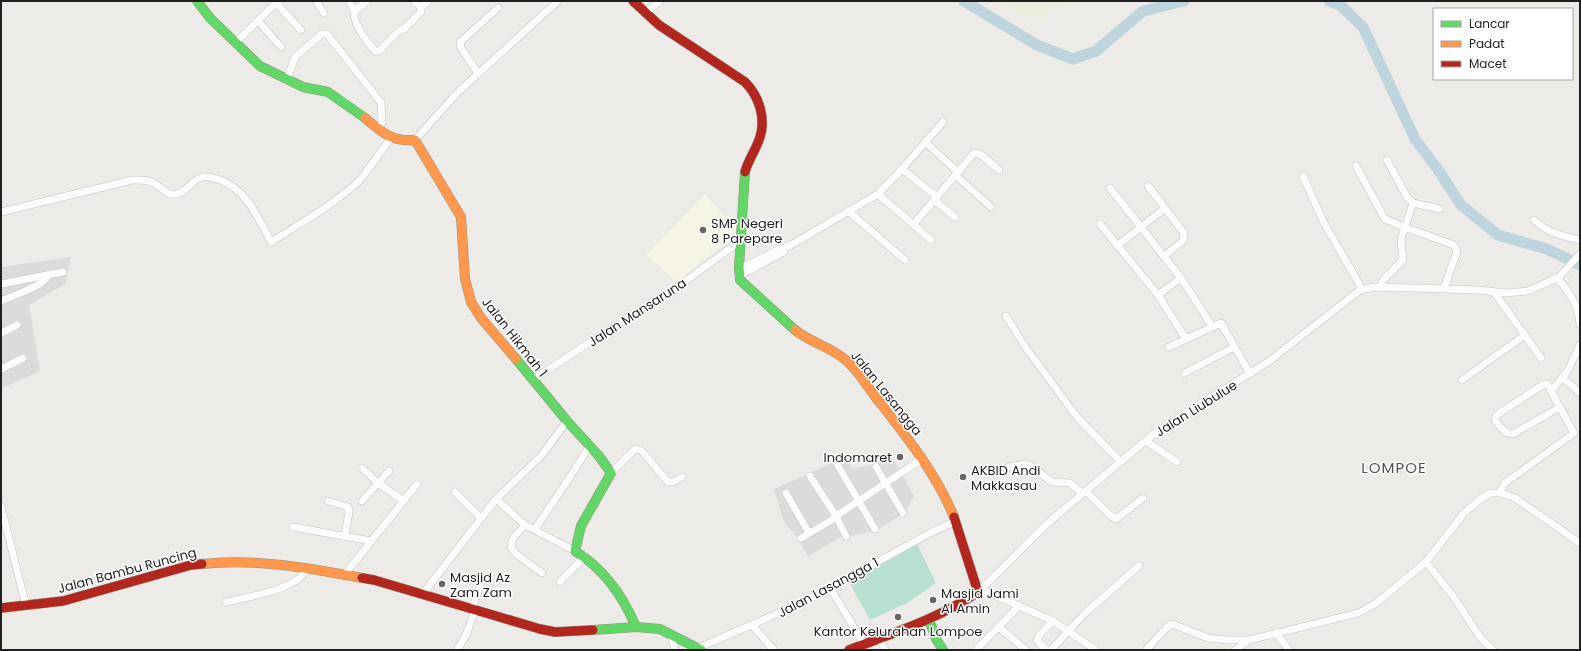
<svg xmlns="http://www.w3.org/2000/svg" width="1581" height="651" viewBox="0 0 1581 651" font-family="Poppins,sans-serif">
<rect width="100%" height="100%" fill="#edebe8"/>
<!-- residential -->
<g fill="#dcdbd9">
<path d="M71 257 65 284 29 305 40 371 1 389V267Z"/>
<path d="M889 451 914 496 905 513 873 532 841 537 808 556 797 537 784 522 774 489 846 457 852 468 874 465Z"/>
</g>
<!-- education -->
<path fill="#f5f4e5" d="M705 194 723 215 739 220 734 239 715 251 677 282 646 255Z"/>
<!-- farmland -->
<path fill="#ebecdc" d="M997 1H1069L1070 3 1061 8 1057 3 1041 21 1034 14 1024 16Z"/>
<!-- pitch -->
<path fill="#b7e0d0" d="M917 544 936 583 907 603 870 620 849 582Z"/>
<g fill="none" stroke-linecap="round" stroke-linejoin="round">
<!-- river -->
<g stroke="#bed5dd" stroke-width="11">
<path d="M964 1 1037 45 1073 59 1096 51 1143 11 1184 1"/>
<path d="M1329 1 1340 5 1363 27 1415 139 1439 171 1461 205 1498 235 1547 249 1580 265"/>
</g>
<!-- street casing -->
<g stroke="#c4c3c2" stroke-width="8">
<g id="street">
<path d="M316 1 324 13"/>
<path d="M349 1 355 11C350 19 369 45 376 52L379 51 399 31 405 28 421 12 420 6 414 1"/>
<path d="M276 3 301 30"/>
<path d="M421 8 428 1"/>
<path d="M355 11 367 1"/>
<path d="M646 13 660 1"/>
<path d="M258 21 281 47"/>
<path d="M235 43 278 1"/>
<path d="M478 73 461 48 460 42 498 8"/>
<path d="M287 80 295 57 322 34H327L379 100 381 103 382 123 378 128"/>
<path d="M415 140 458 92 558 1"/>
<path d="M925 142 958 172"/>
<path d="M1387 160 1407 197 1413 203 1440 209"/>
<path d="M1356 166 1385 219 1404 227 1454 245 1457 251 1444 289"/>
<path d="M902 169 943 122"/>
<path d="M955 175 991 207"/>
<path d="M1303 176 1323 221 1362 289"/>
<path d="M1148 186 1184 233 1183 241 1164 256"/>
<path d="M1110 188 1181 278 1212 326"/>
<path d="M878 194 902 169 937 197"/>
<path d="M934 200 955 217"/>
<path d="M848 211 905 260"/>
<path d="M1 212 132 180C140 180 148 179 155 184 162 188 167 196 177 194 187 192 192 180 202 177 208 176 214 178 220 180 247 190 258 218 271 242 302 222 335 204 361 179L391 138"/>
<path d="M1534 220C1548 233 1562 236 1580 240"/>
<path d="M914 224 974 153 980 154 999 170"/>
<path d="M1100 224 1158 295 1186 339"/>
<path d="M1117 246 1165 208"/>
<path d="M739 267C758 263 772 250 791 245L878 194 931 240"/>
<path d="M739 276 784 252"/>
<path d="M1557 278C1570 292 1578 305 1580 324"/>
<path d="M1 284 63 272"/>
<path d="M1381 287 1383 280 1403 260 1401 239 1413 203"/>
<path d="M1494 292 1541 358"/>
<path d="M1158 295 1181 278"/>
<path d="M1 301C12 296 45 286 48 275"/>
<path d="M1006 316 1026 348 1077 417 1120 461"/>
<path d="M1 333 17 325"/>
<path d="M1169 347 1221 323 1250 374"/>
<path d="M1 369 23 358"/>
<path d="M1185 373 1234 347"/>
<path d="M1563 378 1580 393"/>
<path d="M532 380 644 307 679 286 740 241"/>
<path d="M1462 380 1525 335"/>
<path d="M1551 391 1548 385 1544 384 1498 414 1496 416 1495 420C1500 426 1505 435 1513 434L1560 407"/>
<path d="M1146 441 1177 462"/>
<path d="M837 464 875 529"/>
<path d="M876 467 903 513"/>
<path d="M1009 467 1025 464 1031 466 1049 480 1053 482 1070 483 1083 494"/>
<path d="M362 468 378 483 404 501"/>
<path d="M611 473 634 450 638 449 641 450 668 482H673L682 477"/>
<path d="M810 476 836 516 846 536"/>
<path d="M1086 491 1110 515 1116 519 1143 498"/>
<path d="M455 492 481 518"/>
<path d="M786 493 809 533"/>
<path d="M1501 493V490L1505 483 1574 433 1551 391 1567 372 1580 345"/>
<path d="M496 499 525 525 575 551"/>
<path d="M328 501 348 507 349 512 345 535"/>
<path d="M362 501 389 471"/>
<path d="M1 506 26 606"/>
<path d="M525 525 513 538 511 547 516 554 542 573"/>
<path d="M293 527 371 541"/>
<path d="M535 529 570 477 590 445"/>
<path d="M801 538 832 520 836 516 922 459"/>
<path d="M1426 562 1453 596 1480 637 1493 650"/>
<path d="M345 574 417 484"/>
<path d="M560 582 585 556"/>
<path d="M830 588 864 644"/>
<path d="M981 589 1053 621 1096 650"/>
<path d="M978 592 1049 522 1150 437 1192 409 1268 362 1360 290 1374 287 1479 290 1505 293 1528 291 1559 277 1580 254"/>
<path d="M422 595 496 499 541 456 567 421"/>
<path d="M226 602C245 598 283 591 298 579 302 576 305 572 308 568"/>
<path d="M472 610 482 579"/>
<path d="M752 625 774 650"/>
<path d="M999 627 1026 650"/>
<path d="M1276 633 1289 650"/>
<path d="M671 635 675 650"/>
<path d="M880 638 885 650"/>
<path d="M698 648 804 602 932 532 956 521"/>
<path d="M457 650 466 635 475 611"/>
<path d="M976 650 1019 606"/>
<path d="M1047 650 1040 644 1037 640 1040 634 1053 621"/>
<path d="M1051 650 1084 614 1139 566"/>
<path d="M1146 650 1166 628 1172 624 1208 638 1227 640H1249L1358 613 1375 604 1426 562 1464 513 1478 501 1490 493H1501L1515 498 1580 543"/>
<path d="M1235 650 1249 640"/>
</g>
</g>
<!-- fast casing -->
<g stroke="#939582" stroke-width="10">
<g id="fast">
<path d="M197 1 210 18 260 66 303 87 328 92 365 118"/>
<path d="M745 172 739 267 740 280 795 330"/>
<path d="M516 359 567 421 599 456 611 473 581 526 575 551C604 569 623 596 636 627"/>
<path d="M929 620 936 639 943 650"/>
<path d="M593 630 636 627 660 629 701 650"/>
</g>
</g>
<!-- slow casing -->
<g stroke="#939582" stroke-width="10">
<g id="slow">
<path d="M365 118C382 132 391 142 415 140L461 217 465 279 471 302 481 318 516 359"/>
<path d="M795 330C811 343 834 348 849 363 860 373 868 388 877 399 906 436 936 473 954 517"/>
<path d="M202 564C255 558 309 568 362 578"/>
</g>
</g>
<!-- jam casing -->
<g stroke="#939582" stroke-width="10">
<g id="jam">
<path d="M633 1 659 25 745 82C759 96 766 118 760 137 756 150 748 160 745 172"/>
<path d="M362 578 374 580 540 629 555 632 593 630"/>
<path d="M1 608 63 601 191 565 202 564"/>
<path d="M849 650C893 633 938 619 978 592L954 517"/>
</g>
</g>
<!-- street -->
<use href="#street" stroke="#fcfcfc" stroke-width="7"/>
<!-- fast -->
<use href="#fast" stroke="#63d668" stroke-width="9"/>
<!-- slow -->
<use href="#slow" stroke="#ff974d" stroke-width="9"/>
<!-- jam -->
<use href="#jam" stroke="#b3261e" stroke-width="9"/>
</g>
<!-- markers -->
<g fill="#676665" stroke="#fff" stroke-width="1.5">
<circle cx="703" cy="230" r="4"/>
<circle cx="900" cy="457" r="4"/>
<circle cx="963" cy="477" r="4"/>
<circle cx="442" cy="584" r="4"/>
<circle cx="933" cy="600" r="4"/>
<circle cx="898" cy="617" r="4"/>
</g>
<g text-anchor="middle" stroke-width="3" stroke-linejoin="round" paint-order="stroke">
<!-- poi labels -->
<g font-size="13" fill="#1f1f1f" stroke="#fff" text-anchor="start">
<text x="711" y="228">SMP Negeri<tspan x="711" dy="15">8 Parepare</tspan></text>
<text x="892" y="462" text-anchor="end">Indomaret</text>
<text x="971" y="475">AKBID Andi<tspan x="971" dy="15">Makkasau</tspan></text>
<text x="450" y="582">Masjid Az<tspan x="450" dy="15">Zam Zam</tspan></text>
<text x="941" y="598">Masjid Jami<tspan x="941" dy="15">Al Amin</tspan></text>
<text x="898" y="636" text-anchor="middle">Kantor Kelurahan Lompoe</text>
</g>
<!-- street labels -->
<g font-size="13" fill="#1f1f1f" stroke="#fff">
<text transform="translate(637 312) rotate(-33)" y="5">Jalan Mansaruna</text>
<text transform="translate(515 337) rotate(52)" y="5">Jalan Hikmah 1</text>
<text transform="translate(887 393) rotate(51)" y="5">Jalan Lasangga</text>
<text transform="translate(1196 408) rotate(-32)" y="5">Jalan Liubulue</text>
<text transform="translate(127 570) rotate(-15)" y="5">Jalan Bambu Runcing</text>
<text transform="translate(828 587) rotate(-28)" y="5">Jalan Lasangga 1</text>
</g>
<!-- quarter labels -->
<g font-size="15" letter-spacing="1" fill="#525252" stroke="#fff">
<text x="1394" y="473">LOMPOE</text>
</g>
</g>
<!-- border -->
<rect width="1581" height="651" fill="none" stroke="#1f1f1f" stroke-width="4"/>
<!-- legend -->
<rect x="1433" y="8" width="140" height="72" fill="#ffffff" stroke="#a5a5a5"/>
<rect x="1441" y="21" width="20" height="6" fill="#63d668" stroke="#a5a5a5"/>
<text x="1469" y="28" font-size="12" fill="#1f1f1f">Lancar</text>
<rect x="1441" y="41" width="20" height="6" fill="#ff974d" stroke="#a5a5a5"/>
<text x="1469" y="48" font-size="12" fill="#1f1f1f">Padat</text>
<rect x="1441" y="61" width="20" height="6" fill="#b3261e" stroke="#a5a5a5"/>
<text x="1469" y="68" font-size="12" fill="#1f1f1f">Macet</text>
</svg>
